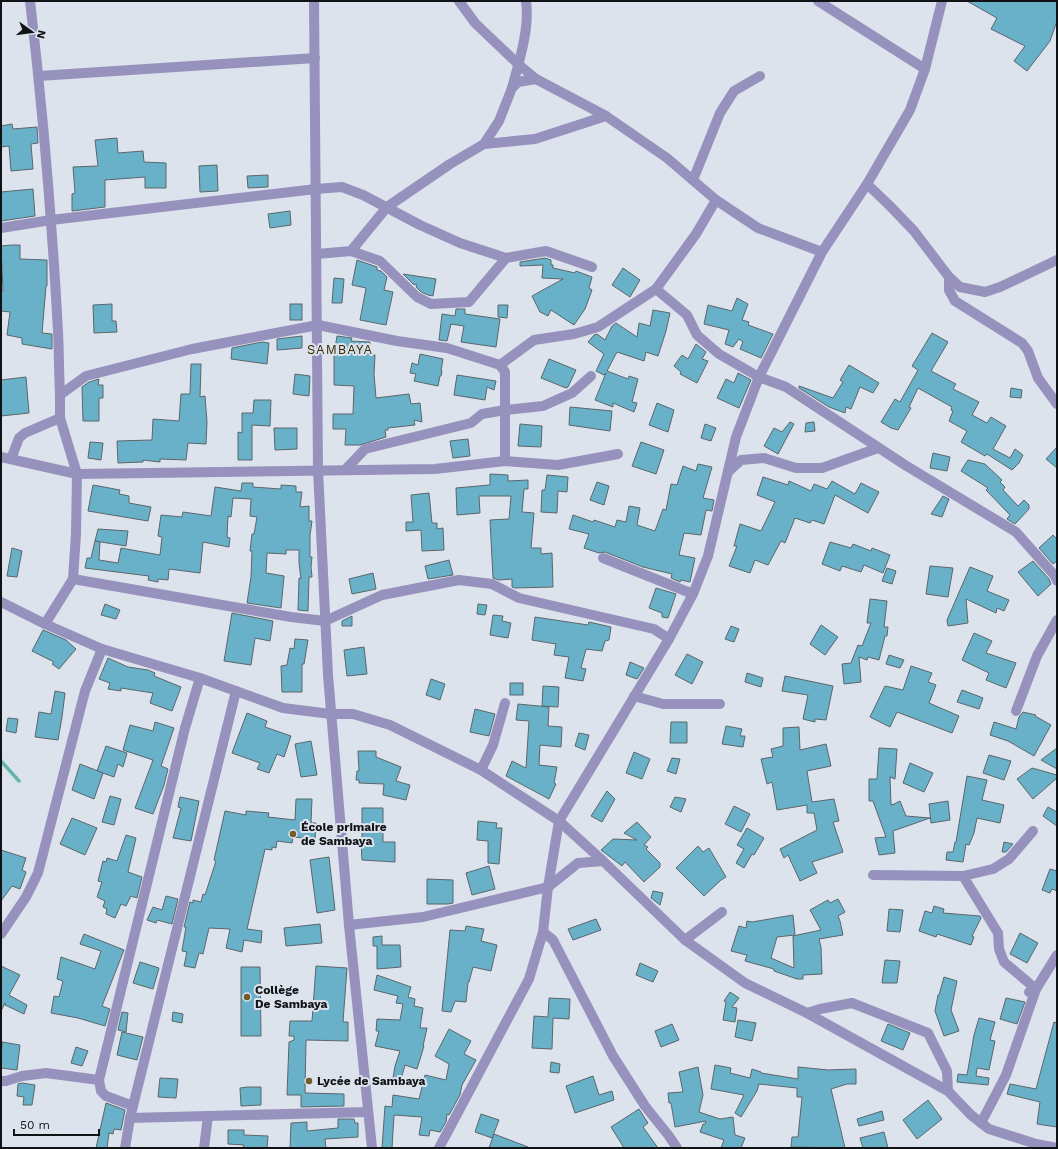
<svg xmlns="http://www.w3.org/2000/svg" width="1058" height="1149" viewBox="0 0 1058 1149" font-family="'Work Sans',sans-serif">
<rect width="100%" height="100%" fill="#dce3ec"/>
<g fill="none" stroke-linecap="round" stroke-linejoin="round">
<!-- stream -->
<path stroke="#64b5ab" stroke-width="3.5" d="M1 761 19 781"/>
</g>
<!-- building -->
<g fill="#68b1c9" stroke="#5b666a">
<path d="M967 1H1057V21L1050 41 1027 71 1014 61 1025 46 991 29 997 18Z"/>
<path d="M12 124 13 129 37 127 38 143 31 144 33 169 11 171 9 146 1 147V126Z"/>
<path d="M117 138 118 153 143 151 144 162 166 163V188H145V177L105 180V207L72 211V194L75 193 73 167 98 166 95 140Z"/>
<path d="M217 165 218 191 200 192 199 166Z"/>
<path d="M268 175V187L248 188 247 176Z"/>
<path d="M33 189 35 216 1 221V192Z"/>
<path d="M290 211 291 225 270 228 268 214Z"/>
<path d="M11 245H20V259L47 260V286H46L42 333 52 334V349L22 344V338L7 335 10 312 1 311V291H3L1 246Z"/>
<path d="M545 258 551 260V265H553V268L575 273 576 271 592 277 589 288 592 290 585 309 574 325 551 310 548 316 540 312 532 296 563 279 542 278 543 265 520 266V262Z"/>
<path d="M357 260 377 267V270L381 271 387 277 384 290 393 292 386 325 360 320 366 288 352 285Z"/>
<path d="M623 268 640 280 630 297 612 285Z"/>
<path d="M403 274 436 279 433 296 428 295 421 292 416 287 417 285 413 284Z"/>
<path d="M334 278 344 279 342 303H332Z"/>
<path d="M737 298 748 304 742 320 749 322 748 325 773 334 761 358 740 349 743 342 739 339 733 347 725 344 729 330 704 324 708 305 732 311Z"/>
<path d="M112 304V321H116L117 332 94 333 93 305Z"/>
<rect x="290" y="304" width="12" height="16"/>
<path d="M498 305H508L507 318 498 317Z"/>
<path d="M456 309H465V314L500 319 496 347 461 342 464 326 451 324 447 341 439 340 442 314 455 316Z"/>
<path d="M653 310 670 313 666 331 658 356 646 352 644 361 617 352 607 371 628 379 629 376 638 379 632 402 637 403 634 412 613 403V407L595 400 606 373 604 375 596 371 604 354 588 342 594 335 597 334 605 340 612 326 616 323 637 337 639 323 650 326Z"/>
<path d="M932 333 948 342 931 371 956 384 953 389 979 402 972 415 987 423 991 417 1006 426 993 449 1010 458 1015 449 1023 455 1019 463 1012 470 987 454 985 456 961 442 967 431 949 421 953 411 951 410 952 407 918 388 909 407 911 408 898 430 891 428 881 422 895 399 900 402 918 370 912 366Z"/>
<path d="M302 336V348L277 350V339Z"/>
<path d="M337 336 352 338 351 341 370 342 369 355H375L374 374 376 398 409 394 411 404 420 403 422 422 414 420 415 425 388 428V430H385L386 437 360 445H345L346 429H333V414H353L354 386 334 385V354Z"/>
<path d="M262 342 269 343 267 364 231 359 232 348Z"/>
<path d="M696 344 706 352 702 359 708 361 697 383 680 374 681 372 674 366 682 355 688 359Z"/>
<path d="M420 354 443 359 441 371H442L441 376H440L438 386 414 381 416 374 410 373 412 363 418 365Z"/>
<path d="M549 359 576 370 568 387 566 388 541 378Z"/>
<path d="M191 364H201L200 397 205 396 207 422 206 444 188 443 186 460 160 459V462L143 460V462L118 463 117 441 152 440 153 419 179 421 181 394H190Z"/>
<path d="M849 365 879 383 873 393 860 387 851 409 846 407 845 413 829 407 799 388V386L833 398 843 382 840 380Z"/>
<path d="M738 373 751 380 739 408 717 398 726 379 734 383Z"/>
<path d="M295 374 310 376 309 396 293 394Z"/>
<path d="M457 375 496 381 494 390 487 387 485 400 454 395Z"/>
<path d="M26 377 29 413 1 416V380Z"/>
<path d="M99 379 98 385H103V398H99V421H83L82 387 89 382Z"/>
<path d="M1011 388 1022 390 1021 398 1010 397Z"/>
<path d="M254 400H271L270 426 252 425V460H238V432L242 433V413H253Z"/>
<path d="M657 403 674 410 668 432 649 425Z"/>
<path d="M570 407 612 411 610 431 569 425Z"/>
<path d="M790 422 794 424 778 454 764 446 774 428 782 432Z"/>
<path d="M814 422 815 431 805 432 806 423Z"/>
<path d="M520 424 542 426 541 447 518 446Z"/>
<path d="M705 424 716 428 711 441 701 438Z"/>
<path d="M274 428H297V449L275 450Z"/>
<path d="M468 439 470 456 453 458 450 441Z"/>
<path d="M90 442 103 443 101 460 88 458Z"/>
<path d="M641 442 664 450 656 474 632 466Z"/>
<path d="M1057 447V468L1046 459Z"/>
<path d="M933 453 950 457 947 471 930 468Z"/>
<path d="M968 460 985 464 1002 480 1000 482 1005 487 1003 490 1018 506 1024 500 1029 505V509L1015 524 1007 519 1010 515 986 490 988 488 961 471Z"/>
<path d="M698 464 712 467 703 498 714 500 712 511 706 510 701 535 684 533 679 555 695 558 690 582 681 580 680 582 671 578 672 574 643 567 605 552 599 553 584 548 589 534 569 529 573 515 593 522 594 520 615 527 617 520 626 522 629 506 640 508 637 525 655 531 663 509 666 510 671 484 677 485 683 466 696 471Z"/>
<path d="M490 474 508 475V481L528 480V489H524L522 512 534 513 531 548H541V554L552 553 553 587 515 588 512 587V579L499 580 493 578 490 520 509 519 511 496H479L480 513 457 515 456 488 490 485Z"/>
<path d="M547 475 568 477 567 492 558 491 557 513 541 512 542 490H545Z"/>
<path d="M763 477 788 485 789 481 811 491 814 484 827 489 832 481 855 494 861 483 879 492 868 513 835 495 824 524 812 520 810 523 795 518 785 543 781 541 768 565 755 560 750 573 729 566 737 546H734L740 524 761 531 775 502 757 495Z"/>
<path d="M597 482 609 486 604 505 590 500Z"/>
<path d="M242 483H253V487L281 489V485L296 486V492H302L300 507 309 506V521H312L310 535V557H312L311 567 312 577H309L308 611 298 610 299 578 301 579 299 563V550H286V554L267 553 266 573 284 576 281 608 247 603 251 577 252 551H250L252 534H254L257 517 250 516 251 499 233 498 231 517 228 516 227 537 230 538 229 547 203 542 200 573 169 569 168 580 158 579V582L148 580 149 576 85 568 87 558H91L95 541H100L99 560 118 563 121 548 160 555 162 537 158 536 161 515 182 517 183 512 211 516 215 487 241 491Z"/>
<path d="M93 485 120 490 119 494 129 496V503L151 507 148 521 88 511Z"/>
<path d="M429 493 432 523H437V529L443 528 444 550 422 551 421 530 406 531V522H413L411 495Z"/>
<path d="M943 496 949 499 942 517 931 514Z"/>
<path d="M98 529 128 531 126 546 95 541Z"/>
<path d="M1053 535 1057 539V561L1053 564 1039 548Z"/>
<path d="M830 542 851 548 853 544 871 551 872 548 890 555 883 573 864 565 861 572 842 566 840 571 822 564Z"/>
<path d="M12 548 22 551 17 577 7 576Z"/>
<path d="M449 560 453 575 428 579 425 566Z"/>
<path d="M1033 561 1049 579 1051 584 1038 596 1018 572Z"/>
<path d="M930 566 953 568 948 597 926 594Z"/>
<path d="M970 567 993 576 987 591 1009 600 1004 611 997 608 996 613 966 599 968 623 948 626 947 620Z"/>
<path d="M887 568 896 571 892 584 882 581Z"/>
<path d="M373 573 376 589 352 594 349 579Z"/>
<path d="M656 588 676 594 668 618 662 617V613L649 608Z"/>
<path d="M870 599 887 601 884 627H888L887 636H885L879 660 868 657 867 660 859 657 861 682 844 684 842 664 851 663 858 645 862 646 871 623H867Z"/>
<path d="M105 604 120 610 116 619 101 615Z"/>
<path d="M478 604 487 605 485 615 477 614Z"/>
<path d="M232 613 273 621 270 641 255 638 251 665 224 661Z"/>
<path d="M493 615 503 616 502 621 511 623 508 638 490 635Z"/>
<path d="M352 616V626H342V621Z"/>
<path d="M535 617 588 625 589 622 611 627 609 640 605 641 602 651 586 649 581 668 586 669 583 681 565 678 569 657 554 655 556 644 532 640Z"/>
<path d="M821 625 838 637 825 655 810 644Z"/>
<path d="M731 626 739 629 734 642 725 639Z"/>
<path d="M43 630 66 640 76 649 59 669 52 664 54 662 32 651Z"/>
<path d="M974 633 992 641 986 653 1016 663 1006 688 986 680 989 673 962 660Z"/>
<path d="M295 639 308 640 304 664H302V692H282L281 666 287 665 290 648 294 649Z"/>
<path d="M364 647 367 674 347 676 344 650Z"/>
<path d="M687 654 703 662 692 684 675 675Z"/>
<path d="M889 655 904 660 900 668 886 664Z"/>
<path d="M108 658 128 667 148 670 155 673 154 676 181 687 172 711 150 703 153 693 121 688V691L108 689 110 683 99 679Z"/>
<path d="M630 662 644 668 637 679 626 675Z"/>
<path d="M911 666 932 673 928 682 936 685 929 703 959 716 952 733 897 712 890 727 870 717 885 686 903 690Z"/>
<path d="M747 673 763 678 761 687 745 682Z"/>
<path d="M785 676 833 686 826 720 815 719V722L803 719 808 695 782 691Z"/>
<path d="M431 679 445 684 440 700 426 695Z"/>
<rect x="510" y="683" width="13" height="12"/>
<path d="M543 686 559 687 558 707 542 706Z"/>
<path d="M962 690 983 698 979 709 957 702Z"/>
<path d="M55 691 65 693 62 717 58 740 35 737 39 712 51 714Z"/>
<path d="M518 704 549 707 548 726 562 727 561 747 540 745 539 765 557 767 554 783 556 784 549 799 506 776 512 761 526 768 529 721 516 720Z"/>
<path d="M475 709 495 714 489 736 470 732Z"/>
<path d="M1023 712 1036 715 1035 716 1051 725 1034 756 1008 741 990 735 994 722 1016 729 1019 717Z"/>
<path d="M247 713 267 721 265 727 291 736 284 757 277 754 269 773 257 769 260 763 232 753Z"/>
<path d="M8 718 18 719 16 733 6 731Z"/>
<path d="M155 722 174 728 161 766 168 769 164 785 153 814 135 808 153 760 123 750 130 725 153 731Z"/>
<path d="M671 722H687V743H670Z"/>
<path d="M726 726 742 729 740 736H745L743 747 722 744Z"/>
<path d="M799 727 800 750 826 744 831 766 807 771 812 802 834 799 839 821 833 822 843 852 812 862 817 873 800 881 788 855 784 858 780 849 817 830 814 813H807V805L777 810 772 782 767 784 761 759 773 757 771 749 783 746V728Z"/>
<path d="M579 733 589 735 585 750 575 746Z"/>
<path d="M311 741 317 775 301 777 295 744Z"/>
<path d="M106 746 127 753 123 767 118 764 114 777 97 771Z"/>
<path d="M879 748 897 749 895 779 890 777 891 805 893 804V805L894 804 900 801 906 816 930 818 893 831 895 853 879 855 875 838 886 837 873 801H869V779H877Z"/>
<path d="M1057 748V769L1041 760Z"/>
<path d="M358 751H376V757L401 767 396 781 410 785 406 800 383 795 384 784 359 783V780H356L357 771H359Z"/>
<path d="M634 752 650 759 642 779 626 773Z"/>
<path d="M989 755 1011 761 1004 780 983 773Z"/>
<path d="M672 758 680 759 676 774 667 771Z"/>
<path d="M910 763 933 773 924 792 903 783Z"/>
<path d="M80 764 103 773 94 799 72 790Z"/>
<path d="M1032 768 1057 775V778L1033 799 1017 779Z"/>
<path d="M967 776 987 780 982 800 1004 805 1000 823 977 818 974 833 969 845 966 844 963 862 946 860 947 852H953L955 842H956Z"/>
<path d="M607 791 615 799 602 822 591 816Z"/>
<path d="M110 796 121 799 114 825 102 822Z"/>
<path d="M180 797 199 801 191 841 173 838 181 808 178 807Z"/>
<path d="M675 797 686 799 681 812 670 807Z"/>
<path d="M296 799H312L311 823H316L315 839 293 837 292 843 277 841 276 848 272 847V850L265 849 247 929 262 931 261 943 244 940 242 952 226 948 230 929 209 928 203 954 199 953 195 968 184 966 187 952 182 951 186 927H184L190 902 193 903V900L201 902 203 894 205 895 216 861 214 860 225 811 246 815V811L269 813 268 817 295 820Z"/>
<path d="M948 801 950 820 931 823 929 804Z"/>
<path d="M734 806 750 814 741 832 725 824Z"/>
<path d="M1048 807 1057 812V826L1043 816Z"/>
<path d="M362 808H383V842H395V862L362 860 361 842 362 841Z"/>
<path d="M72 818 97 828 85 855 60 844Z"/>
<path d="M478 821 497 823 496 828H502L499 864 488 863V841L477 840Z"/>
<path d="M637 822 651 837 644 845 648 847 646 849 660 863V867L644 882 625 862 622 866 601 850 613 839 637 840 624 833Z"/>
<path d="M747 828 764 838 754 855 752 854 744 868 736 863 744 849 737 845Z"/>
<path d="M126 835 136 838 128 872 142 877 137 898 131 896 126 906 121 904 115 918 106 914 107 909 103 907 105 901 97 897 102 882 98 881 103 861 106 862 107 858 117 861Z"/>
<path d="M1004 842 1013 844 1006 852H1002Z"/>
<path d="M698 846 703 852 709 848 726 877 721 880 704 896 676 868Z"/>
<path d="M1 850 26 858 22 870 26 872 20 889 12 886 1 901Z"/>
<path d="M329 857 335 910 317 913 310 860Z"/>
<path d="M489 866 495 889 472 895 466 873Z"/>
<path d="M1050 869 1057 871V891L1052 889 1050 893 1042 890Z"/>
<path d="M427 879 453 880V903L448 904H427Z"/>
<path d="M653 891 663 893 660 905 651 898Z"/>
<path d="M166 896 178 899 172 924 157 920 156 923 147 920 153 907 162 910Z"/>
<path d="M838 899 845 912 838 916 840 921 843 935 819 939 821 947 822 974 803 975V979H797L774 971V969L745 961 747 955 731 951 739 926 746 928 747 921 752 922 793 915 795 935 777 937 771 958 794 968 793 936 821 930 810 910 828 900 830 903Z"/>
<path d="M934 906 944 909 943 913 980 916 981 918 972 936 974 937 971 945 937 934 936 937 919 931 925 911 932 913Z"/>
<path d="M889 909 903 910 900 932 887 931Z"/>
<path d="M596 919 601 930 573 940 568 929Z"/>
<path d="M320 924 322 943 286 946 284 928Z"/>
<path d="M466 926 484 929 481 941 497 945 491 971 473 967 469 982H468L466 1002 455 1001 451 1012 442 1011 450 930 465 931Z"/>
<path d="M1020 933 1038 943 1027 963 1010 954Z"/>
<path d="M84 934 124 950 102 1006 110 1009 105 1026 78 1018 51 1013 54 996 59 997 63 981 57 979 61 957 95 969 101 951 80 944Z"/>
<path d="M382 936V945H400L401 967 377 969V946H373V937Z"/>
<path d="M885 960 900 961 897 983H882Z"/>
<path d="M140 962 159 968 153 989 133 983Z"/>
<path d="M640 963 658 971 653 982 636 975Z"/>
<path d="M1 966 20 975 9 995 27 1005 24 1014 5 1005V1003L1 1011Z"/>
<path d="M316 966 347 968 343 1022H348V1041L306 1040 305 1093 344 1094V1106L301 1107V1095H287L289 1042 294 1040V1036H289L290 1021H312Z"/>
<path d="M241 967H260L261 1036H241Z"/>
<path d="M377 975 411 987 408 997 415 999 414 1006 423 1008 420 1028H427L423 1046H424L417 1069 405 1065 401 1079 393 1078 395 1066 400 1051 375 1046 379 1031H376L377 1019 400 1020 403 1004 396 1003 398 996 374 990Z"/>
<path d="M944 977 957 981 951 1010 959 1031 944 1036 935 1011 938 995H939Z"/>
<path d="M730 992 739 998 732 1007 737 1008 735 1022 723 1020 726 1002 724 1001Z"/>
<path d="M549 998 570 999 569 1019 553 1018 552 1049 532 1048 534 1016 548 1017Z"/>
<path d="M1006 998 1025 1002 1017 1024 1000 1019Z"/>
<path d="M122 1012 128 1013 126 1032 118 1030Z"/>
<path d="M173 1012 183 1014 182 1023 172 1021Z"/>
<path d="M979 1018 995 1022 990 1040 995 1041 989 1070 977 1068 976 1076 989 1078 988 1085 957 1082 958 1074 967 1075 974 1035Z"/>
<path d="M738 1020 756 1023 752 1041 735 1037Z"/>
<path d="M1054 1022 1057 1023V1127L1037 1124 1040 1102 1007 1094 1010 1084 1036 1089Z"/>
<path d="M672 1024 679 1040 661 1047 655 1031Z"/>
<path d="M888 1024 910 1033 903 1050 881 1041Z"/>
<path d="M449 1029 471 1041 464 1054 476 1060 462 1085 460 1095 449 1115 447 1114 446 1122 440 1132 430 1130 429 1136 419 1135 422 1117 394 1115 392 1148H382L385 1106 392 1107 393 1095 419 1099 425 1075 446 1080 449 1064 435 1056Z"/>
<path d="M122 1032 143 1037 137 1060 117 1055Z"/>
<path d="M2 1042 20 1045 17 1070 1 1068Z"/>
<path d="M76 1047 88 1051 82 1066 71 1063Z"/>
<path d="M551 1062 560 1064 559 1073 550 1072Z"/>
<path d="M715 1065 731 1068 730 1073 750 1078 752 1069 761 1072V1073L798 1079V1067L828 1070 856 1069V1084H847L831 1089 845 1148 791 1147 792 1137H798L802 1097H797V1088L759 1084 757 1091 741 1117 735 1113 744 1095 711 1089Z"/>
<path d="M698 1067 703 1095 699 1112 720 1119 733 1117 735 1135 745 1138 741 1148H721L724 1140 700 1132 703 1124H705L706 1121 675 1127 671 1103H669L668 1093 683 1092 679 1072Z"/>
<path d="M593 1076 599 1095 612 1091 614 1100 575 1113 566 1086Z"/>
<path d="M160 1078 178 1079 176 1098 158 1097Z"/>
<path d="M22 1083 35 1085 32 1105H23L24 1097 17 1096 18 1084Z"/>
<path d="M248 1087H261V1105L241 1106 240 1088Z"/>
<path d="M928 1100 942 1119 917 1139 903 1120Z"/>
<path d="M106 1103 125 1110 121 1130 114 1129 113 1134 109 1133 107 1148H96Z"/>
<path d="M639 1109 648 1123 643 1127 658 1148H624L611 1127Z"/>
<path d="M882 1111 884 1120 859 1126 857 1119Z"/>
<path d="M481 1114 499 1120 492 1138 475 1132Z"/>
<path d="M338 1119H354L355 1123H358V1137L325 1139 326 1148H290L291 1123 307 1122V1131L338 1128Z"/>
<path d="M228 1130H244V1135L268 1136 267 1148H243L244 1145 228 1144Z"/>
<path d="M884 1132 888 1148H863L860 1138Z"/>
<path d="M494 1134 528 1147 527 1148H489Z"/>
</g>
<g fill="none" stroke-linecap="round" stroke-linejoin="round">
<!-- street -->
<g stroke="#9792bd" stroke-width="10">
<path d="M30 1C43 111 52 221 58 331 59 353 59 374 60 395"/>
<path d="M314 1 318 470 328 675 349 925 372 1148"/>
<path d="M459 1 475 23 518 64 536 79 606 116 667 158 716 200 758 228 822 252"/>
<path d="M818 1 925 69"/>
<path d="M39 76 315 58"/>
<path d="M512 88C519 62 530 28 526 1"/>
<path d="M484 144 535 139 606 116"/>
<path d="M693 180 720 113 734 91 760 76"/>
<path d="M867 184 889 205 914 231 949 277V290L955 301 1022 343 1028 351 1038 378 1057 404"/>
<path d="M1 228 51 220 316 189 342 187 363 195 420 225 460 243 506 258"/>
<path d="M351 251 387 207 450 164 484 144 499 121 512 88 518 82 536 79"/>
<path d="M317 254 351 251 380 261 417 297 431 304 469 302 506 258 546 251 592 267"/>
<path d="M949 277 960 287 985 292 1000 287 1057 260"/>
<path d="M656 289 687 315 697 335 719 354 759 377 786 387 905 465 1016 532 1055 576 1057 581"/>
<path d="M500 365 534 340 574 334 598 327 656 289 696 234 716 200"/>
<path d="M1 457 77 474 435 469 505 461 558 465 618 454"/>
<path d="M11 459 19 438 25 433 60 418V395L86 376 192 349 318 325 397 341 447 348 500 365 505 372V461"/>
<path d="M345 470 365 449 471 423 482 414 505 410 543 406 572 393 591 376"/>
<path d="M729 471 741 460 764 458 796 468H822L878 448"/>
<path d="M603 558 693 594"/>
<path d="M73 579 291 617 325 621 382 595 459 580 492 584 519 598 654 629 669 639"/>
<path d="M1 602 45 624 102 649 200 678 283 708 331 714H353L390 725 481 770 559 821 603 861 685 940 745 983 807 1013 948 1091 971 1115 989 1129 1036 1144 1057 1148"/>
<path d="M45 624 73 579 76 534 77 474 60 418"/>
<path d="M634 696 663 704H720"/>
<path d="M1016 711 1037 656 1057 620"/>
<path d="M481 770 493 745 505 703"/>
<path d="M873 875 963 876 993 869 1009 859 1033 831"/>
<path d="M963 876 998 933 999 949 1004 962 1036 989 1029 992"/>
<path d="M349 925 423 917 548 887 578 863 603 861"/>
<path d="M543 932 553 940 613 1056 645 1106 669 1136 677 1148"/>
<path d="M1 934 26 897 38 873 85 691 102 649"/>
<path d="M685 940 722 912"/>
<path d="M807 1013 820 1009 852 1003 928 1033 947 1071 948 1091"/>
<path d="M1 1081H6L22 1076 46 1073 99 1080"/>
<path d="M133 1106 106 1096 101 1091 99 1080 185 728 200 678"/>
<path d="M130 1118 368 1112"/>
<path d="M981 1123 1006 1075 1036 989 1057 955"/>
<path d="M125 1148 130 1118 236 691"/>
<path d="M204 1148 208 1116"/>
<path d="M439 1148 529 979 543 932 548 887 559 821 669 639 693 594 708 556 736 437 759 377 822 252 867 184 910 110 925 69 942 1"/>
</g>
</g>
<!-- markers -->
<g fill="#735a2b" stroke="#dce3ec" stroke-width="1.5">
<circle cx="293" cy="834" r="4"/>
<circle cx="247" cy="997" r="4"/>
<circle cx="309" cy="1081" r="4"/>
</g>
<g text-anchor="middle" stroke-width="4" stroke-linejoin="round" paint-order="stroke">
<!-- poi labels -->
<g font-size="12" font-weight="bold" fill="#101215" stroke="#dce3ec" text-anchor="start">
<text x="301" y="831">École primaire<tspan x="301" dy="14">de Sambaya</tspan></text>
<text x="255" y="994">Collège<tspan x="255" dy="14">De Sambaya</tspan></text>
<text x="317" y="1085">Lycée de Sambaya</text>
</g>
<!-- neighbourhood labels -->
<g font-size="13" letter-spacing="1" fill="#3a2700" stroke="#dce3ec">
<text x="340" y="354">SAMBAYA</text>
</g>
</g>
<!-- border -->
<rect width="1058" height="1149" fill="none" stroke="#101215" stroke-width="4"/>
<!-- north arrow -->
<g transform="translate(32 32) rotate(104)" stroke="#dce3ec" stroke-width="3" paint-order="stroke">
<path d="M0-3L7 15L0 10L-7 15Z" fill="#101215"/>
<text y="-6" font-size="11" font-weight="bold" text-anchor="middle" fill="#101215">N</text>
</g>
<!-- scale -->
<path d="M14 1129v6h85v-6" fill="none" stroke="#101215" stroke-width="2"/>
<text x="20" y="1129" font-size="12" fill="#101215" stroke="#dce3ec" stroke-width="3" paint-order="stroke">50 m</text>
</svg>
